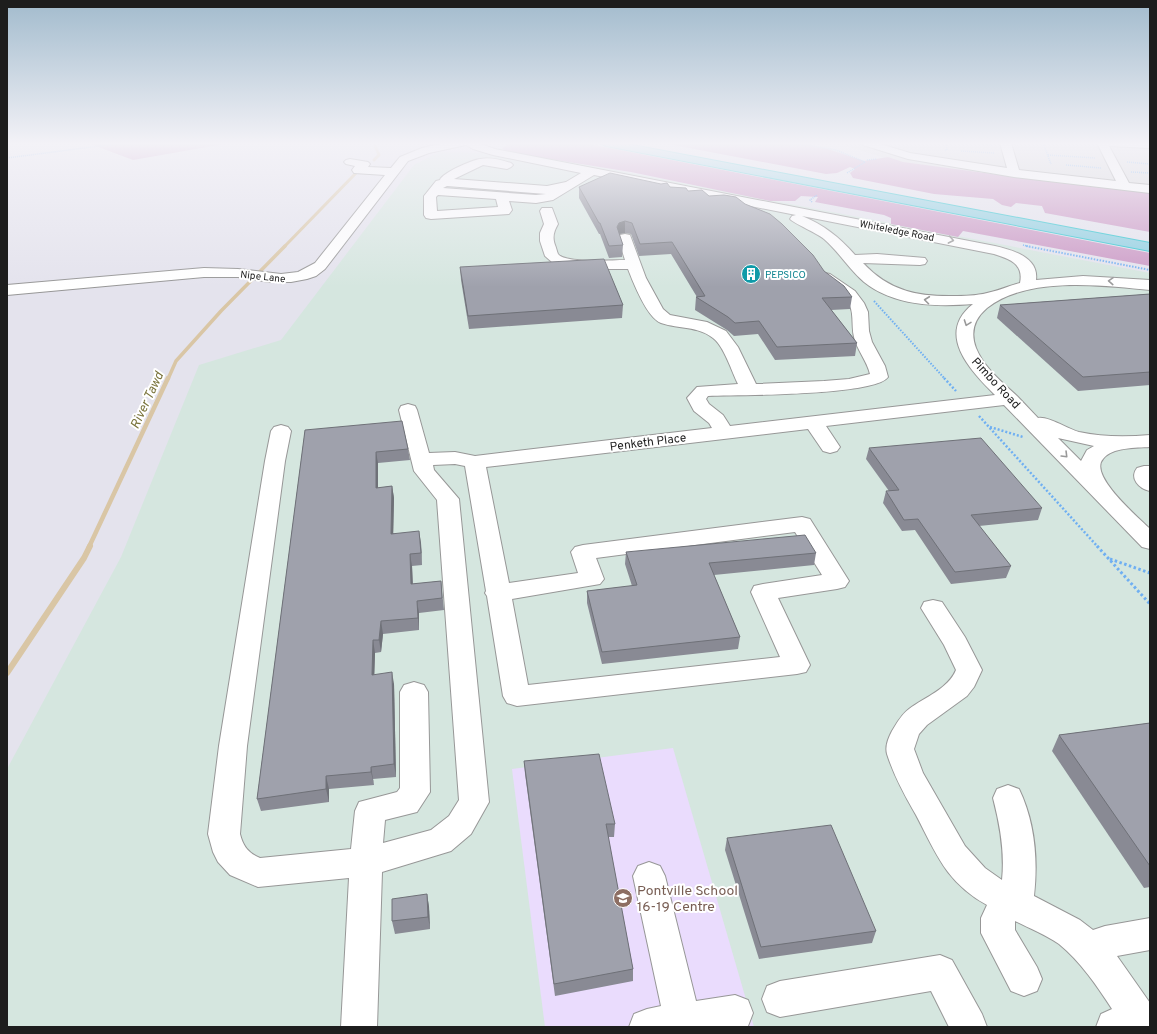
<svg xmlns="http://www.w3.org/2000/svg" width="1157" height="1034" viewBox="0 0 1157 1034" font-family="Overpass,sans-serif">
<rect width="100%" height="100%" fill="#e4e3ed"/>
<!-- residential -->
<path fill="#dadadb" d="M837 143H1150V193L901 163Z"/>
<!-- industrial -->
<path fill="#d5e6df" d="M439 152 531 154 1150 273V1027H7V769L121 557 199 365 281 340 414 165Z"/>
<!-- education -->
<path fill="#eadcfd" d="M673 748 754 1027H545L512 769Z"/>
<!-- forest -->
<g fill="#cb99c5">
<path d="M88 143H230L133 160Z"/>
<path d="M511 143H584L1150 253V266L963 231 958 237 891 224V218L884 215 815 202 818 197 801 196 795 201H770L631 172 512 153 505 151 502 148Z"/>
<path d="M663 143H799L828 149 864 161 888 157 903 162 1000 175 1150 192V232L1045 213 1042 206 1016 203 1011 207 1002 205 993 199 934 194 853 178 850 173 855 169 850 167 837 173 826 174Z"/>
</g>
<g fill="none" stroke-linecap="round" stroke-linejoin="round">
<!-- stream-far3 -->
<g stroke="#d9c6a5" stroke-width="3">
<path d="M374 143 379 155 374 160"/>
<path d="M284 247 356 173"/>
</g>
<!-- stream-far2 -->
<path stroke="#d9c6a5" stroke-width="3.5" d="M168 379 176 361 221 311 285 246"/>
<!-- stream-far1 -->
<path stroke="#d9c6a5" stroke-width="4.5" d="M89 547 168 378"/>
<!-- stream -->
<path stroke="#d9c6a5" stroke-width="6" d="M7 673 84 558 90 546"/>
<!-- minor casing -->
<g stroke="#979797" stroke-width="2">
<g id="minor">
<path d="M444 143H478L495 149 995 246C1012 250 1039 257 1036 280L1083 276 1150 280V290C1102 285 1027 276 987 308 974 319 970 332 976 348 984 368 1002 382 1017 396 1024 403 1031 411 1038 418 1048 416 1068 429 1079 432 1102 437 1126 437 1150 435V447C1136 448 1112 447 1103 459 1088 475 1139 518 1150 529V549L1142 547 1004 405 826 426 840 447 837 451 830 453 823 451 808 429 486 467 509 583 578 573 571 552 575 547 583 545 802 517 810 519 849 581 845 587 837 589 778 598 810 665 806 672 797 674 517 706 507 703 503 696 487 596 485 593 486 591 465 466 455 464 433 465 434 470 459 499 489 802 471 834 451 851 382 872 377 1027H341L349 878 258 887 230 875 218 862 213 852 208 834 219 746 265 461 271 431 274 427 281 425 288 427 291 431 285 461 247 746 240 834C243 846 248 853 260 858L351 849 355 811 359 802 397 792 400 788V692L404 685 414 682 424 685 428 692 430 792 417 812 385 820 383 843 431 830 449 816 459 800 437 500 414 471 399 410 401 406 408 404 415 406 417 410 429 453 455 452 475 456 712 428 709 423 694 411 687 398 697 387 738 384C732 372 724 346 713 338 698 326 679 329 661 323 647 318 633 282 628 269H578L553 263 545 256 540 241V233L544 224 540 211 542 208H552L558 224C554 231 552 237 555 245 556 247 557 252 558 254 566 264 613 260 625 260L618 238 620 235 625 234 630 235 646 278 663 309 670 315 707 322 726 331 738 347 756 384 824 381 849 379 870 374C867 361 857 350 854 337 851 325 855 311 847 300 839 290 825 288 818 277L820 274 825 273 830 274 855 291 864 303 868 312 869 331 872 342 885 366 888 377C875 396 737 395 708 396L706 399 709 404 723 415 730 426 995 395C971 371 935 334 973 304 936 307 894 306 864 282 849 269 839 252 824 239 817 233 793 223 790 219L792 216 796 215 594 175 553 200 536 203 509 201 512 210 509 214 431 219 426 218 424 215V196L436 181 440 180C442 173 472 160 480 159 490 157 501 160 511 163L513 165 511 167 507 169 483 165 454 179 547 186 566 182 581 173 493 155 473 149 466 145 429 153 408 161 325 269 316 276 307 279 291 282H270L238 277H204L7 295V285L204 268 238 269 281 274 298 272 315 263 385 175 354 173 352 170 355 166 346 164 344 162 346 160 350 159 368 162 370 164 368 167 391 168 400 157 422 148ZM447 186 546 194 536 195 443 188ZM438 195 496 199 498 207 437 211 436 197ZM802 216 994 254C1010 259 1024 264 1020 283 1010 285 1001 290 991 292 981 295 968 296 957 296 919 297 890 292 863 263L920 265 925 264 927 261 925 258 877 254 855 255C839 237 824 225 802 216ZM1058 438 1094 446 1087 450 1081 461ZM795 532 822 575 763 584 754 586 751 592 780 657 528 685 512 599 600 584 604 579 596 558Z"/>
<path d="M861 143H877L910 153 1007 168 1000 143H1011L1019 170 1116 181 1097 143H1150V148L1109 146 1129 183 1150 185V193L1014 177 908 159 863 145Z"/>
<path d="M1144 466H1150V491C1139 489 1129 478 1137 468Z"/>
<path d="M933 600 942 602 965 637 982 670 974 687 967 696 927 725 919 734 914 749 923 773 965 846 985 868 1002 880C1005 852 1000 825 993 798L997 789 1008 785 1019 789C1035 822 1038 861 1034 896L1080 920 1093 930 1105 926 1150 918V950L1117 956 1150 1003V1027H1096L1101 1014 1112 1009C1097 986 1081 962 1059 944 1046 935 1029 928 1015 921V930L1037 967 1042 979 1037 991 1024 996 1011 991 981 933V918L987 905C946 882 937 855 916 815 905 796 894 776 887 754 885 746 888 739 892 731 897 723 901 715 909 709 925 697 948 689 956 670L944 645 921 608 924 602Z"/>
<path d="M649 862 660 866 665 876 696 1001 735 995 748 1000 753 1013 748 1026 629 1027 634 1014 647 1009 661 1006 633 876 638 866Z"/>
<path d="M940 955 952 960 982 1014 987 1027H949L931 991 780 1017 767 1012 762 999 767 986 780 981Z"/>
</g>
</g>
<!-- highway casing -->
<g stroke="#2dc4cf" stroke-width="2">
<path id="highway" d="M600 143H622L1150 243V251L606 146Z"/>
</g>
<!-- path-far3 -->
<g stroke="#6faff2" stroke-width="1.5" stroke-dasharray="1 1" stroke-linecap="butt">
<path d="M796 143 836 150 865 162 847 173"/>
<path d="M965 143 992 145"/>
<path d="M1043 143 1051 164"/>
<path d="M945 150H947L946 143"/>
<path d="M961 151 994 153"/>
<path d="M1048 155 1095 158"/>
<path d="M7 158 122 143"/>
<path d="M867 160 877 159"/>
<path d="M1127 162 1150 164"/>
<path d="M1066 165 1101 168"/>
<path d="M1131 172 1150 173"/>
<path d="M812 202 810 200 817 195"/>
<path d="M1023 245 1031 247"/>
</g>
<!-- path-far2 -->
<g stroke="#6faff2" stroke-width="2" stroke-dasharray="1.5 1.5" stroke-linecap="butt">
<path d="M1026 246 1150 270"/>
<path d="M874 301 945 379"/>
</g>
<!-- path-far1 -->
<g stroke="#6faff2" stroke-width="2.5" stroke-dasharray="2 2" stroke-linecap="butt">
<path d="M944 378 956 391"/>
<path d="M979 416 1098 547"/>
<path d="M990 427 1023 437"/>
</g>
<!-- path -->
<g stroke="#6faff2" stroke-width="3" stroke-dasharray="2.5 2.5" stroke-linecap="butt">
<path d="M1097 546 1150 604"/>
<path d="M1110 559 1150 573"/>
</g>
<!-- minor -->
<use href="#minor" fill="#fff" fill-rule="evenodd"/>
<!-- highway -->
<use href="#highway" fill="#8ecfe1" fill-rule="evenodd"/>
</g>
<!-- wall -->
<g fill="#898a94">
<path d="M579 187H670L688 191 709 196 824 271 852 297 850 309 831 310 857 343 855 356 775 360 758 334 734 336 727 330 695 310 696 297H697L671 254 639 256 631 234 625 233 619 234 623 245 622 257 609 258 600 234H599L579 198Z"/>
<path d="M460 267 623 305 622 318 469 329 461 280Z"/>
<path d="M1150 294V385L1078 391 997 318 1000 305Z"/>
<path d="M305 430 408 449 410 460 378 463V488L392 486 394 498 393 533 421 543 422 565 412 566 413 584 441 581 444 610 419 613V630L383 634 381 652 375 653 374 675 394 684 396 777 373 779 374 785 329 789V802L261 811 257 799Z"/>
<path d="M869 448 1042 508 1038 520 979 526 1011 566 1006 578 951 584 915 530 902 531 883 503 886 491H889L866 459Z"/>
<path d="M626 552 816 553 814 565 714 575 740 637 738 649 602 664 587 603V591L632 586 625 564Z"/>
<path d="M1150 723V887L1144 888 1052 751 1059 735Z"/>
<path d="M524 761 615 824 614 837H608L633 969V981L555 996 525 774Z"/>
<path d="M727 838 876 931 872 943 759 959 725 850Z"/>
<path d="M427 894 429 907 430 929 395 934 392 921Z"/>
</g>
<!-- shaded-wall -->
<g fill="#6f7178">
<path d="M625 221V233L619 234 617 227 619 223Z"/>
<path d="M376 452 378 463V499L376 488Z"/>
<path d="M392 486 394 498 393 545 391 534Z"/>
<path d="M419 531 421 543 422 565 421 553Z"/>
<path d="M410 554 412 566 413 596 411 584Z"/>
<path d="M417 601 419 613V630L418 618Z"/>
<path d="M381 621 383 634 381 652 379 640Z"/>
<path d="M373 640 375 653 374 687 372 675Z"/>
<path d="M392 672 394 684 396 777 394 764Z"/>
<path d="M371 767 374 785 371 772Z"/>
<path d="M326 776 329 789V802L326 789Z"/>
<path d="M427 894 429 907 430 929 428 917Z"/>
</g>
<!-- building -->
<g fill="#9fa1ac" stroke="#6f7178">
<path d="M610 173 661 184 667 183 670 187 686 188 688 191 702 190 709 196 724 195 736 197 745 204 770 214 782 224 813 255 824 271 844 286 852 297 822 298 857 343 777 347 759 321 735 323 728 317 696 297 705 296 672 242 640 244 632 223 625 221 619 223 617 227 623 245 609 246 600 223H599L579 187Z"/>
<path d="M604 259 623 305 468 316 460 267Z"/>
<path d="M1150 294V372L1083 377 1000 305Z"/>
<path d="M402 421 408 449 376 452V488L392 486 391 534 419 531 421 553 410 554 411 584 441 581 442 598 417 601 418 618 381 621 379 640H373L372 675 392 672 394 764 371 767V772L326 776V789L257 799 305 430Z"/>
<path d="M981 438 1042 508 971 515 1011 566 955 572 918 519 904 520 886 491 899 490 869 448Z"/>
<path d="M805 535 816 553 709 563 740 637 602 652 587 591 637 585 626 552Z"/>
<path d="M1150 723V866L1059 735Z"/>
<path d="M599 754 615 824H606L633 969 554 984 524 761Z"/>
<path d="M831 825 876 931 761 947 727 838Z"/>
<path d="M427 894 428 917 392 921V899Z"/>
</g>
<!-- one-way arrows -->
<defs><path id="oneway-chevron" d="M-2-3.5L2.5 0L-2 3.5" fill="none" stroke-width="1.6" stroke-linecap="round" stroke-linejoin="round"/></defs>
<g stroke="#999">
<use href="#oneway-chevron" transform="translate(951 240) rotate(11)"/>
<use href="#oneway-chevron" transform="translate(1111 281) rotate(-177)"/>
<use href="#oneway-chevron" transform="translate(927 300) rotate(-173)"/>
<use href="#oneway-chevron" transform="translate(967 323) rotate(110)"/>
<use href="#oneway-chevron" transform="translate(1065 455) rotate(45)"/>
</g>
<!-- sky -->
<linearGradient id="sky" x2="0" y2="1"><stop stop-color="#a2bbcd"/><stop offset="0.5" stop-color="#f3f2f7"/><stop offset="1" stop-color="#f3f2f7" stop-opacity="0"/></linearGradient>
<rect width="1157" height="287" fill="url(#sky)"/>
<!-- icons -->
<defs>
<g id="building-disc" transform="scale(1)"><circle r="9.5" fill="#0f9aa8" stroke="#fff"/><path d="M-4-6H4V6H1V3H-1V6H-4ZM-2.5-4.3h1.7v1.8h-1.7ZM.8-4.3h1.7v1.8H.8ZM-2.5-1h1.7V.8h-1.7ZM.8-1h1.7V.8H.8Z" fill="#fff"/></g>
<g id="school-disc" transform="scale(1)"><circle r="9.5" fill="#8d6e63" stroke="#fff"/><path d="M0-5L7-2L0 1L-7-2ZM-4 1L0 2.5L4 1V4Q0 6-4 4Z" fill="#fff"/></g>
</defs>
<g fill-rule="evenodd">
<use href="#building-disc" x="751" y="274"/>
<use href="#school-disc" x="623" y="898"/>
</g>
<g text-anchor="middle" stroke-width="4" stroke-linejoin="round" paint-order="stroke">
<!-- far-street labels -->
<g font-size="10" fill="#1d1d1d" stroke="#fff">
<text transform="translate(897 230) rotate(11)" y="4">Whiteledge Road</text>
<text transform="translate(263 276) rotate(6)" y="4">Nipe Lane</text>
</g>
<!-- far-culture labels -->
<g font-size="10" fill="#0d838f" stroke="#fff" text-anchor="start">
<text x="765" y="278">PEPSICO</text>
</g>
<!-- street labels -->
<g font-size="12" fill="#1d1d1d" stroke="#fff">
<text transform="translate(996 383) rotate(47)" y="4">Pimbo Road</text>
<text transform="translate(648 442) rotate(-7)" y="4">Penketh Place</text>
</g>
<!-- water labels -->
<g font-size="13" font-style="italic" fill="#7a743c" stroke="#fff">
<text transform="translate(146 400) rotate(-65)" y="5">River Tawd</text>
</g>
<!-- near-education labels -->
<g font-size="14" fill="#785e54" stroke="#fff" text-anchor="start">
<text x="637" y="895">Pontville School<tspan x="637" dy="16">16-19 Centre</tspan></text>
</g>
</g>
<!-- border -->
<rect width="1157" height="1034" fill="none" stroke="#1d1d1d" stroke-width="16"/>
</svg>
